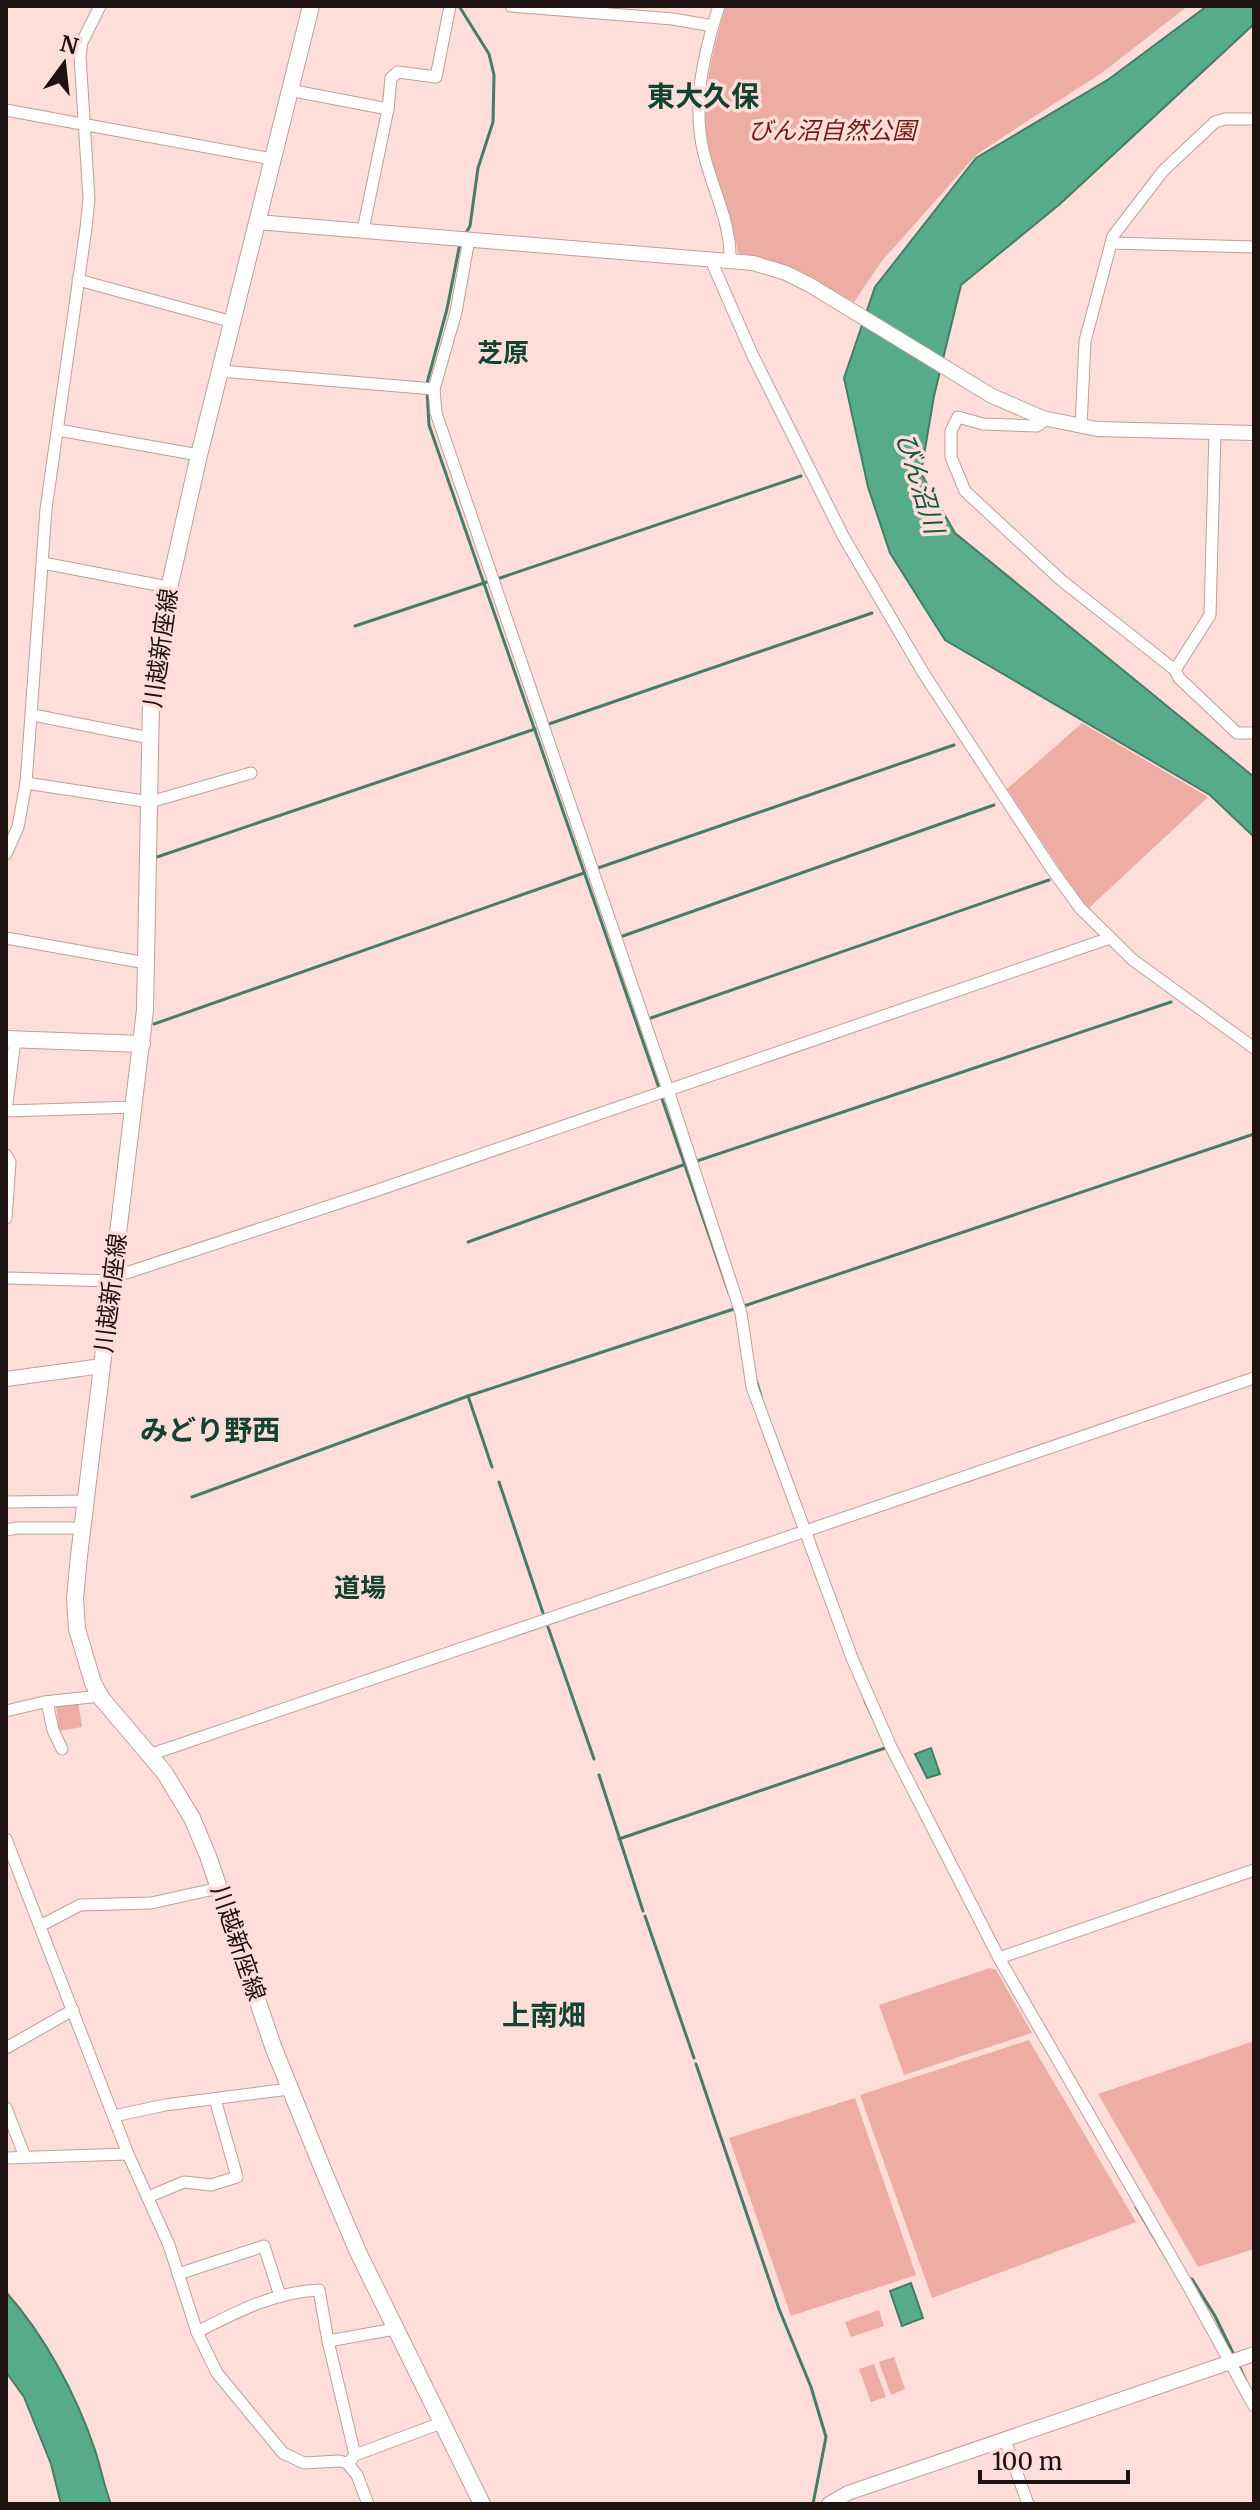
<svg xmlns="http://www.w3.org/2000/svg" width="1260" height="2510" viewBox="0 0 1260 2510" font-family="Merriweather,'Noto Sans JP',serif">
<rect width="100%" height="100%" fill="#ffded9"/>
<!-- green -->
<g fill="#edaca4">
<path d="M726 6H1188L1103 72 977 154 882 261 854 302 783 265 738 253C733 220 717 190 710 158 698 106 711 56 726 6Z"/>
<path d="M1082 723 1208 797 1089 908 1080 899 1007 789Z"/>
<path d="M78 1702 82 1727 59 1731 56 1705Z"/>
<path d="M990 1968 996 1970 1032 2033 904 2075 879 2005Z"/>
<path d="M1029 2040 1136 2222 932 2298 860 2095Z"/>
<path d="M1254 2041V2249L1198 2267 1098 2094Z"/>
<path d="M855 2098 916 2275 791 2316 729 2138Z"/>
<path d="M879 2310 884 2326 851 2337 845 2322Z"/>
<path d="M894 2357 905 2389 891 2395 879 2362Z"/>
<path d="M874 2364 886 2397 871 2402 859 2369Z"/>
</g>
<!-- water -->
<g fill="#56ab8b" stroke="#457d67" stroke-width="2">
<path d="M1207 6H1254V24L1060 204 961 285 934 396 921 473 955 533 1254 777V837L1210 795 945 640 890 553 868 487 844 378 875 287 976 158 1109 79Z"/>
<path d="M931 1748 940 1774 927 1778 915 1754Z"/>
<path d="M911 2283 923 2318 902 2326 890 2291Z"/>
<path d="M6 2292C45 2336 76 2394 95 2450 101 2468 104 2486 111 2504H61L51 2464 24 2397 6 2372Z"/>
</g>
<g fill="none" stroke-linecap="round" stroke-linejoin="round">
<!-- stream -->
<g stroke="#457d67" stroke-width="3">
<path d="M459 6 489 54 494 75 493 122 478 168 470 226 466 233"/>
<path d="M427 383 447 309 460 243"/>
<path d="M427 391 429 425 659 1088"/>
<path d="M497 579 801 476"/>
<path d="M355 626 490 581"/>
<path d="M546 725 872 613"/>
<path d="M157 857 535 729"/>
<path d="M595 869 954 745"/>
<path d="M620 937 994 805"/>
<path d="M648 1019 1049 880"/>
<path d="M154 1024 584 873"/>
<path d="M661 1096 729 1293"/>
<path d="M694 1162 1171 1002"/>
<path d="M468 1242 683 1165"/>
<path d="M744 1306 1254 1134"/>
<path d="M756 1380 761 1396"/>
<path d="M468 1396 492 1467"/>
<path d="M499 1482 543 1613"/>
<path d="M192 1497 468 1396 737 1308"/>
<path d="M548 1627 594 1759"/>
<path d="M865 1701 874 1720"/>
<path d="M599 1775 643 1911"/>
<path d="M619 1839 888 1747"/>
<path d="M645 1916 694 2058"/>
<path d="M696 2064 779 2309 811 2387 826 2437 813 2504"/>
<path d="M1136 2207 1179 2279"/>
<path d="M1187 2279H1192L1215 2316 1234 2355"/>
<path d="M1239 2366 1246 2381"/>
</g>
<!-- minor casing -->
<g stroke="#be9f9b" stroke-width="13">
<g id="minor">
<path d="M511 6 673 19 713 26"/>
<path d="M719 6C703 56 691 107 705 158 714 192 731 224 730 260"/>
<path d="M289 90 388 109 363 230"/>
<path d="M388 109 391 78 398 72 436 77 450 6"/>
<path d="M6 110 272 159"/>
<path d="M469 239 456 312 434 389 436 413 668 1090 741 1313 752 1387 852 1658 891 1747 999 1958 1191 2291 1254 2406"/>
<path d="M1111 243 1254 247"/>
<path d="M710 258 752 354 843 536 924 674 1051 868 1080 908 1133 960 1254 1048"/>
<path d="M78 280 233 322"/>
<path d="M220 371 434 389"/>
<path d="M1047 419 1037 426 983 424 958 417 951 431V457L965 491 1061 580 1175 670 1179 678 1237 733H1254"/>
<path d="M1081 427 1085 341 1113 236 1163 171 1215 122 1225 119H1254"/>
<path d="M58 430 199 455"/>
<path d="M43 563 168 587"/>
<path d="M1175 670 1210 615 1215 432"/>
<path d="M33 715 150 738"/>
<path d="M26 783 150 802 251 773"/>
<path d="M6 854 18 827 26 783 46 509 86 228 89 199 80 56 82 42 100 6"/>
<path d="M6 938 146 963"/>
<path d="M6 1111 135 1107"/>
<path d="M6 1111 15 1040"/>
<path d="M6 1155 10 1162 6 1218"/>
<path d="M114 1277 375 1191 1110 938"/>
<path d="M6 1278 113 1281"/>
<path d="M6 1502 86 1501"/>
<path d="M6 1530 17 1528H83"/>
<path d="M47 1702 53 1730 62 1749"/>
<path d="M6 1711 44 1702 100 1696"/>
<path d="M149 1755 1254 1378"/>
<path d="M6 1839 128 2154 169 2245 197 2332 217 2373 283 2453 304 2463 339 2461 347 2463 357 2475 368 2504"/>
<path d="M40 1926 80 1905 151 1903 219 1888"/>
<path d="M999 1958 1254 1870"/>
<path d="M6 2048 73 2010"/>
<path d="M6 2108 25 2157"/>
<path d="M114 2116 165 2105 289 2089"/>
<path d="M6 2158 128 2154"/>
<path d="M148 2197 184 2182 211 2185 237 2177 215 2099"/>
<path d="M178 2274 264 2246 280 2296"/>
<path d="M197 2332C236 2312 274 2292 319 2290L328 2341"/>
<path d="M1005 2440 1028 2504"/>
<path d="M355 2455 328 2341 395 2329"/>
<path d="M351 2460 355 2455 441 2423"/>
</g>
</g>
<!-- tertiary casing -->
<g stroke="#be9f9b" stroke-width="16">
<g id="tertiary">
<path d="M257 222 753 263 786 273 810 285 992 396 1043 418 1097 429 1254 433"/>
<path d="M6 1379 102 1366"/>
<path d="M829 2504 848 2493 1254 2354"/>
</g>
</g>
<!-- secondary casing -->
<g stroke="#be9f9b" stroke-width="18">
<g id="secondary">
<path d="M311 6 199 455 157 642 151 702 145 1010 79 1556 75 1599 77 1629 93 1683 102 1699 164 1772 192 1818 208 1856 274 2049 324 2172 358 2252 482 2504"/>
<path d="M6 1039 142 1044"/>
</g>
</g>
<!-- minor -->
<use href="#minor" stroke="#fff" stroke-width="11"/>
<!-- tertiary -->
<use href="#tertiary" stroke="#fff" stroke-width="14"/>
<!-- secondary -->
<use href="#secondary" stroke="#fff" stroke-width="16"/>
</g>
<g text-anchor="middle" stroke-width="7" stroke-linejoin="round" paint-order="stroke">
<!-- park labels -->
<g font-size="24" font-style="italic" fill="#731815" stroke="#ffded9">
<text x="832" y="139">びん沼自然公園</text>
</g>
<!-- street labels -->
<g font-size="24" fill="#1e1312" stroke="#ffded9">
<text transform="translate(161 648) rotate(-82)" y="8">川越新座線</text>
<text transform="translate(111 1293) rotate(-83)" y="8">川越新座線</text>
<text transform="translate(238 1943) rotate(71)" y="8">川越新座線</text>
</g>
<!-- neighbourhood labels -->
<g font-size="26" font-weight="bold" fill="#124332" stroke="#ffded9">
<text x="503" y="362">芝原</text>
<text x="360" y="1597">道場</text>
</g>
<!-- water labels -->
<g font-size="26" font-style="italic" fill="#145842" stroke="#ffded9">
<text transform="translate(920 483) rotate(73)" y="9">びん沼川</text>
</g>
<!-- quarter labels -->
<g font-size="28" font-weight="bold" fill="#124332" stroke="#ffded9">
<text x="703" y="106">東大久保</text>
<text x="210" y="1440">みどり野西</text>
<text x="544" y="2025">上南畑</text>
</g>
</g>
<!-- border -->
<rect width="1260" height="2510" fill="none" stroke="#1e1312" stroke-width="16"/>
<!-- north arrow -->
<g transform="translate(64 64) rotate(15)" stroke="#ffded9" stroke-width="6" paint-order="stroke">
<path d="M0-6L14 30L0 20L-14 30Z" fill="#1e1312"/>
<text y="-12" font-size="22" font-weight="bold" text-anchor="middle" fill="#1e1312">N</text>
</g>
<!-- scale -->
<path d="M980 2470v12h148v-12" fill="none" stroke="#1e1312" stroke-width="4"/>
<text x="992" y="2470" font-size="24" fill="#1e1312" stroke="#ffded9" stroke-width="6" paint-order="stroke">100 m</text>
</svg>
